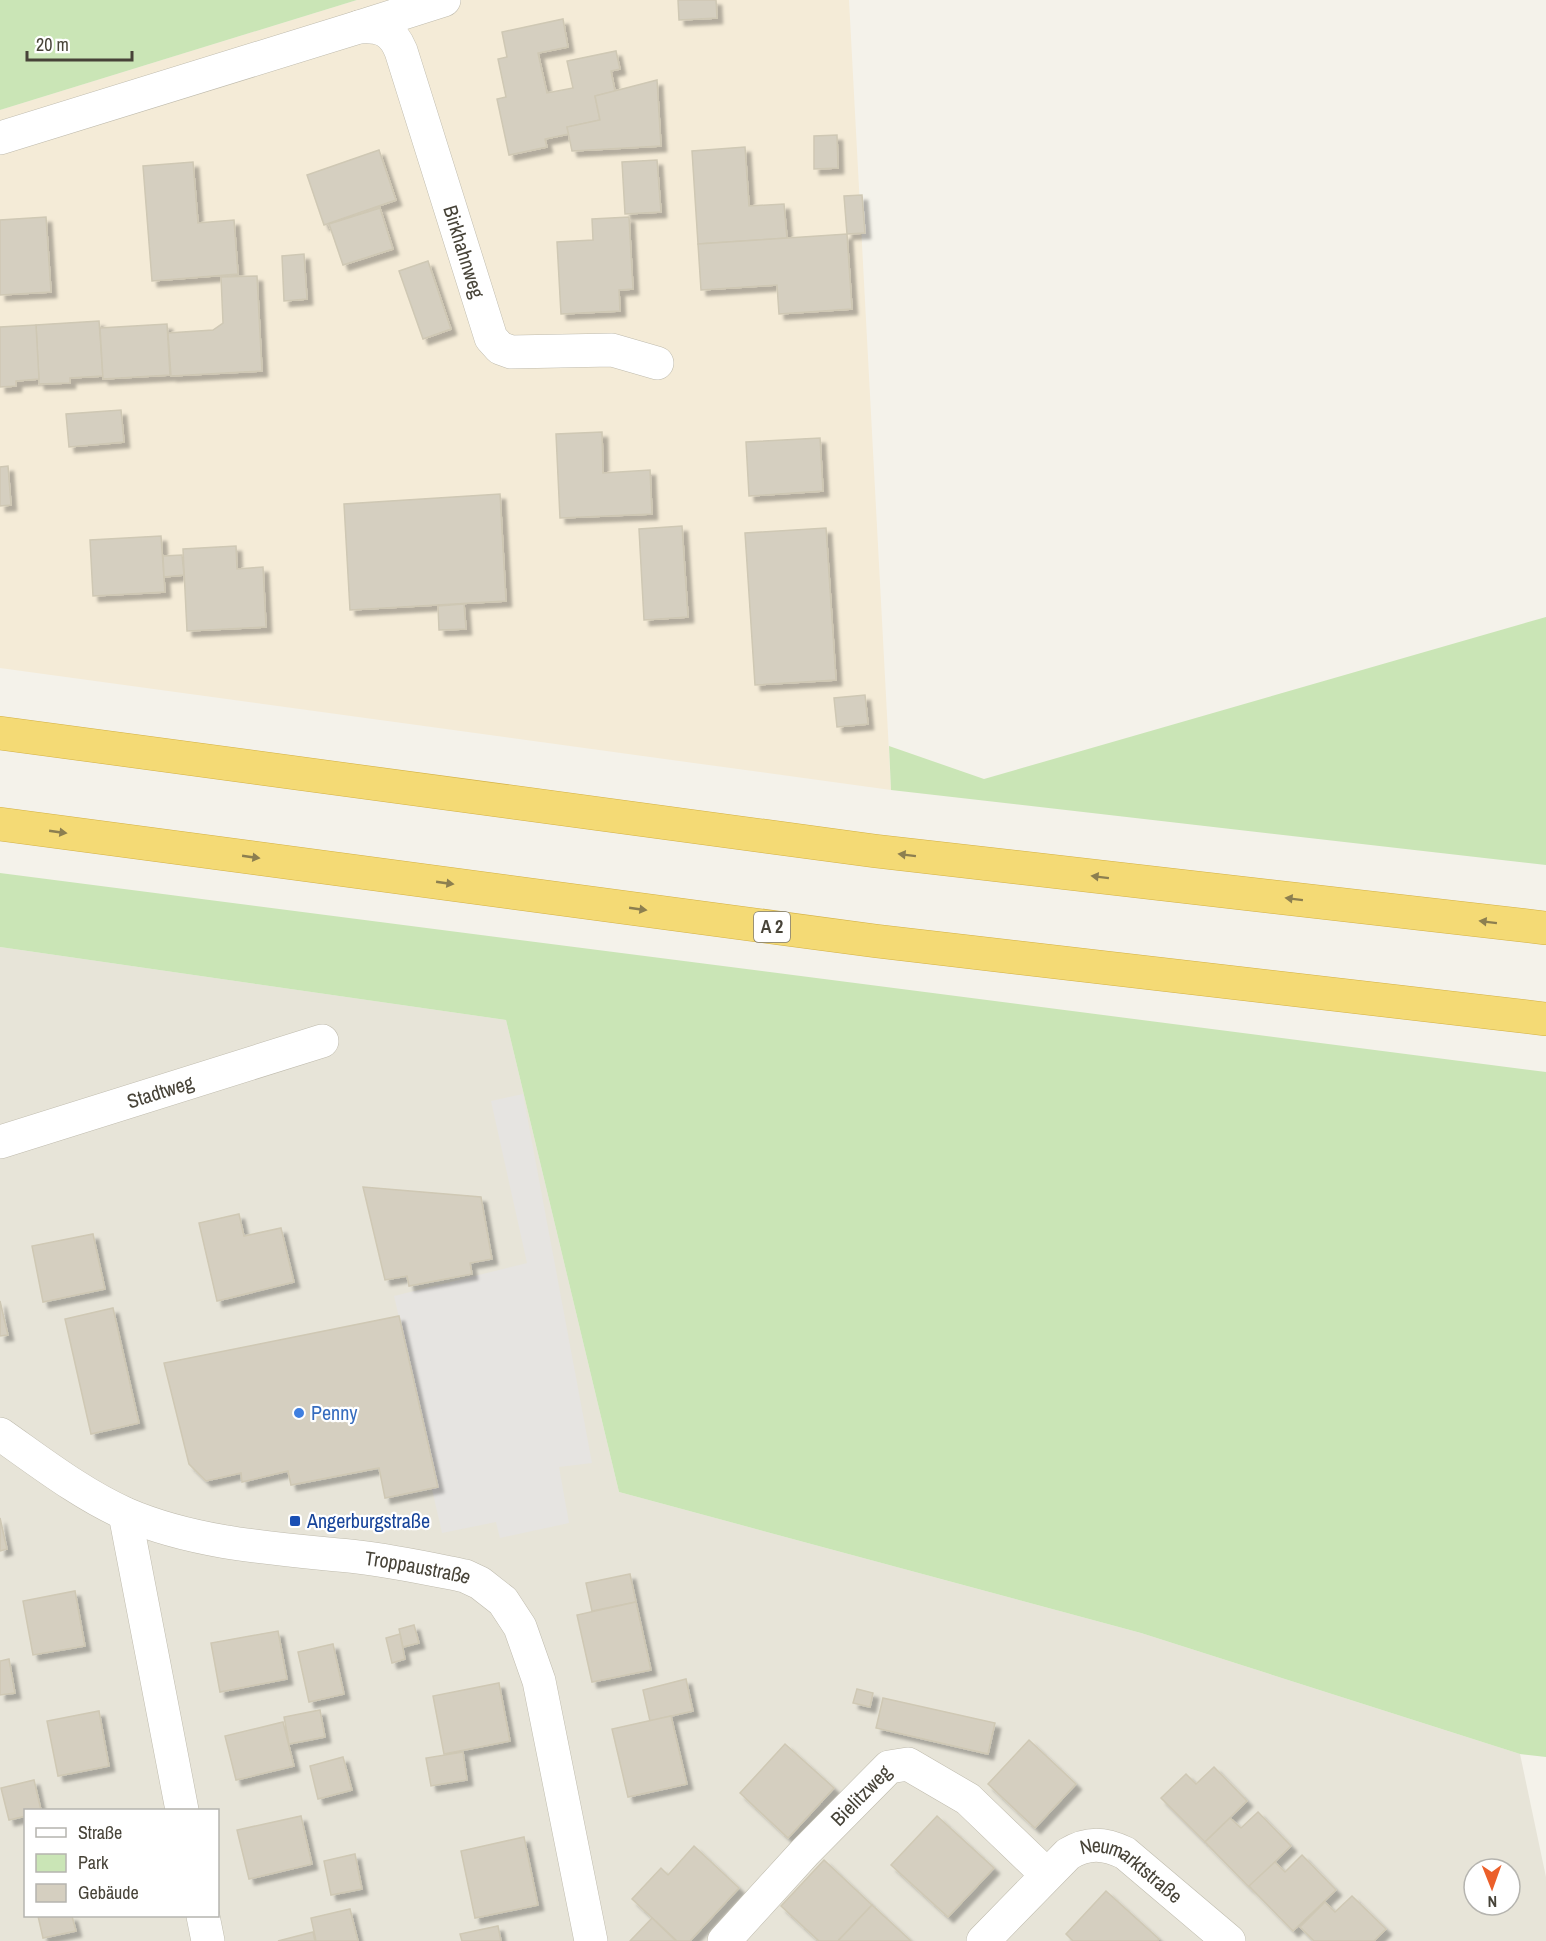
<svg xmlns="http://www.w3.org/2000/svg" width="1546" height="1941" viewBox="0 0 1546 1941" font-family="'Archivo Narrow',sans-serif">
<defs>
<filter id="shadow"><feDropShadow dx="5.5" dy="5.5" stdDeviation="1.5" flood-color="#0004"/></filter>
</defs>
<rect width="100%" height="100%" fill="#f4f2ea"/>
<!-- residential -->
<path fill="#e7e4d8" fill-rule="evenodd" d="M0 947 506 1020 619 1492 1141 1633 1520 1754 1546 1877V1941H0ZM26 1810H218V1916H26ZM1474 1869H1510V1905H1474Z"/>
<!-- commercial -->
<path fill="#f4ebd7" d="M357 0H849L891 790 0 668V110Z"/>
<!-- green -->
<g fill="#cae5b6">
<path d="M0 0H357L0 110Z"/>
<path d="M1546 617V865L891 790 889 746 984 779Z"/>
<path d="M0 873 1546 1072V1757L1520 1754 1141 1633 619 1492 506 1020 0 947Z"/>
</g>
<!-- parking -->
<path fill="#e6e4e1" d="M523 1094 592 1463 559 1467 569 1523 500 1538 496 1522 442 1533 432 1489 438 1486 394 1296 527 1263 491 1101Z"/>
<!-- building -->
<g fill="#d5cfc0" stroke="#cfc8b4" stroke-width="1.5" filter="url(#shadow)">
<path d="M678 0H716L717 18 679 20Z"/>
<path d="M563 19 568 47 538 53 547 93 573 88 567 61 616 51 620 69 611 71 615 91 595 96 600 120 567 127 569 134 545 139 547 147 509 155 497 99 506 97 498 59 507 57 502 32Z"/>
<path d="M657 80 661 146 572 151 567 127 600 120 595 96Z"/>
<path d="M837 135 838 168 814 169V136Z"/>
<path d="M745 147 749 206 784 204 787 238 698 244 692 151Z"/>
<path d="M379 150 396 200 324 225 307 175Z"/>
<path d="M657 160 661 212 625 214 622 162Z"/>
<path d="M193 162 198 223 234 220 238 274 152 281 143 166Z"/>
<path d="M862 195 865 233 847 234 844 196Z"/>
<path d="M380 208 393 249 343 265 329 224Z"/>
<path d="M46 217 51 292 0 295V220Z"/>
<path d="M629 217 633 289 619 290 620 311 561 314 557 242 593 240 592 219Z"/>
<path d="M847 234 852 309 779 314 777 285 701 290 698 244Z"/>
<path d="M304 254 307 299 284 301 282 256Z"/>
<path d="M428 261 451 329 423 339 399 271Z"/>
<path d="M257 276 262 371 171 376 168 333 213 330 223 323 221 277Z"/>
<path d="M99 321 103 376 70 378V383L39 384 36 325Z"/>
<path d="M167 324 170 375 103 379 100 328Z"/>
<path d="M36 325 39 379 16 381V386L0 387V327Z"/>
<path d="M121 410 124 442 69 447 66 414Z"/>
<path d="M602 432 603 473 650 470 652 514 560 518 556 434Z"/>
<path d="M820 438 823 491 749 496 746 442Z"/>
<path d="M8 466 11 505 0 506V467Z"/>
<path d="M500 494 506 601 350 610 344 504Z"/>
<path d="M682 526 688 617 644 620 639 529Z"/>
<path d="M826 528 836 680 755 685 745 533Z"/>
<path d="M161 536 165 592 93 596 90 540Z"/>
<path d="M236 546 237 569 263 567 266 627 187 631 183 549Z"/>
<path d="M182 555 184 575 164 577 163 556Z"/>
<path d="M464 604 466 629 439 630 438 606Z"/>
<path d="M865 695 868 724 837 727 834 698Z"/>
<path d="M363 1187 481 1197 492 1259 470 1263 472 1274 409 1286 407 1276 385 1280Z"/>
<path d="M239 1214 244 1236 281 1228 294 1282 217 1301 199 1223Z"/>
<path d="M93 1234 105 1289 43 1302 32 1246Z"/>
<path d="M0 1301 8 1335 0 1336Z"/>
<path d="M113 1308 139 1423 91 1434 65 1319Z"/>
<path d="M399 1316 438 1487 385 1498 379 1468 291 1485 288 1471 242 1482 241 1473 206 1481 189 1464 164 1363Z"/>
<path d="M0 1518 7 1549 0 1551Z"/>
<path d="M630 1574 636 1602 592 1611 586 1583Z"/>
<path d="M75 1591 85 1646 33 1655 23 1601Z"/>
<path d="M636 1602 651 1670 592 1682 577 1615Z"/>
<path d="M414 1625 419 1643 403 1647 399 1629Z"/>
<path d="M278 1631 287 1679 220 1692 211 1643Z"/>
<path d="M400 1634 405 1659 392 1663 386 1638Z"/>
<path d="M333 1644 344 1694 309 1702 298 1652Z"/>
<path d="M9 1659 15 1693 0 1695V1661Z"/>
<path d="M686 1679 693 1711 650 1721 643 1690Z"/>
<path d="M499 1683 510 1741 444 1754 433 1696Z"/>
<path d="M857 1689 873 1693 870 1707 853 1703Z"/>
<path d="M883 1698 995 1723 988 1754 876 1728Z"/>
<path d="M320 1710 325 1737 289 1744 284 1717Z"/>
<path d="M99 1711 109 1766 58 1776 47 1721Z"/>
<path d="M671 1716 687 1784 628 1797 612 1729Z"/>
<path d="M283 1722 294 1766 236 1780 225 1736Z"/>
<path d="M1029 1740 1076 1784 1035 1828 988 1784Z"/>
<path d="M785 1744 834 1788 788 1838 740 1793Z"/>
<path d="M463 1752 467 1780 431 1786 426 1758Z"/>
<path d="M343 1757 352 1790 318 1799 310 1766Z"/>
<path d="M1214 1767 1247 1801 1205 1842 1161 1798 1186 1774 1196 1784Z"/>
<path d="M34 1780 41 1810H26V1816L9 1820 1 1788Z"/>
<path d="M1258 1812 1291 1846 1249 1887 1205 1842 1230 1818 1241 1828Z"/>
<path d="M301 1816 312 1864 249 1879 237 1830Z"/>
<path d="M937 1816 994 1868 948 1917 891 1865Z"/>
<path d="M524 1837 538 1905 475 1918 461 1851Z"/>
<path d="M694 1846 739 1888 690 1941H677L632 1899 661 1868 668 1875Z"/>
<path d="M355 1854 362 1889 331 1895 324 1861Z"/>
<path d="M1302 1855 1336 1890 1293 1931 1249 1886 1275 1862 1285 1872Z"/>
<path d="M824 1860 872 1905 838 1941H819L781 1906Z"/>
<path d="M1106 1891 1159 1939 1157 1941H1073L1066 1934Z"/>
<path d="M1352 1896 1386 1929 1374 1941H1314L1300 1927 1325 1902 1335 1912Z"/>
<path d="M872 1905 911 1941H838Z"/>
<path d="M350 1909 358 1941H316L311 1918Z"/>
<path d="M38 1916H72L76 1931 43 1938Z"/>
<path d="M652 1918 676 1941H630Z"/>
<path d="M498 1926 501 1941H462L460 1934Z"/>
<path d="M313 1932 315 1941H278Z"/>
</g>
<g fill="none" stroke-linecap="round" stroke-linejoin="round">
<!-- minor casing -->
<g stroke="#bfbbad" stroke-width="34">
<g id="minor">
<path d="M359 27 444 0"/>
<path id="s1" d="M0 138 359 27C381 25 393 31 401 51L491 338 500 348 511 352 612 350 657 363"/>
<path id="s2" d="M0 1142 322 1041"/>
<path id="s3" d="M0 1434C40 1462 81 1494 126 1514 198 1545 281 1549 358 1557 394 1561 430 1569 465 1576L480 1583 503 1601 520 1627 539 1681 591 1941"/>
<path d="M125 1514 182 1810"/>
<path d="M203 1916 208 1941"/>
<path id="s4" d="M724 1941 805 1852 889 1767 908 1764 968 1799 1046 1874"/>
<path id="s5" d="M983 1941 1068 1854C1088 1842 1104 1843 1125 1853L1229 1941"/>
</g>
</g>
<!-- highway casing -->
<g stroke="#d3b145" stroke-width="34">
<g id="highway">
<path d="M0 733 875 851 1546 928"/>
<path d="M0 824 876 941 1546 1019"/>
</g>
</g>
<!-- minor -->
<use href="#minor" stroke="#fff" stroke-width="33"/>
<!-- highway -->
<use href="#highway" stroke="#f4da75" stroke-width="33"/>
</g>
<!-- one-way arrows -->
<defs><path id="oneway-solid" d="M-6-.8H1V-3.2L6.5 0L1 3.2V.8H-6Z" transform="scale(1.5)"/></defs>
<g fill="#8c7f50">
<use href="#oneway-solid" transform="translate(58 832) rotate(8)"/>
<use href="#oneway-solid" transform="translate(907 855) rotate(-173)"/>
<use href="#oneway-solid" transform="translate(251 857) rotate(8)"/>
<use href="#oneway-solid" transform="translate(1100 877) rotate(-173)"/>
<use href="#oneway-solid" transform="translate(445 883) rotate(8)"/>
<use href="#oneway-solid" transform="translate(1294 899) rotate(-173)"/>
<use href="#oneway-solid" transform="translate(638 909) rotate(8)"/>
<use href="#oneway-solid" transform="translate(1488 922) rotate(-173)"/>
</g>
<!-- markers -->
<circle fill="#3f7fe0" stroke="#fff" stroke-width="2" cx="299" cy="1413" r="6"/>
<rect fill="#1a4fb4" stroke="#fff" stroke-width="2" x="289" y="1515" width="12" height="12" rx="3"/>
<g text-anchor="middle" stroke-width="4.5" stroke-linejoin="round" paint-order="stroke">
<!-- shield labels -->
<rect fill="#fff" stroke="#7e7b74" stroke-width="1.5" x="754" y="912" width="36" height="30" rx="4.5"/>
<g font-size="18" font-weight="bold" fill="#474338">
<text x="772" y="933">A 2</text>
</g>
<!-- street labels -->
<g font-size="20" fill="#474338" stroke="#fff">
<text dy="7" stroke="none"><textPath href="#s1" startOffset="639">Birkhahnweg</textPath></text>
<text dy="7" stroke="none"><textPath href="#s2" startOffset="168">Stadtweg</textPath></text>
<text dy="7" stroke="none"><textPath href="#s3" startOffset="447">Troppaustraße</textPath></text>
<text dy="7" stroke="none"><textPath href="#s4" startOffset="200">Bielitzweg</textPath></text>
<text dy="7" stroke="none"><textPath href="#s5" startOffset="194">Neumarktstraße</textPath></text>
</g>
<!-- shop labels -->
<g font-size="20" fill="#366cbe" stroke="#fff" text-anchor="start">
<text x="311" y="1420">Penny</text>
</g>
<!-- transit labels -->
<g font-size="20" fill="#164399" stroke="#fff" text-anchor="start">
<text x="307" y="1528">Angerburgstraße</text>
</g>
</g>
<!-- legend -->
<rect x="24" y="1809" width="195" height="108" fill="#ffffff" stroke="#b5b4af" stroke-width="1.5"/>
<rect x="36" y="1828" width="30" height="9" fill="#ffffff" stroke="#b5b4af" stroke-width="1.5"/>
<text x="78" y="1839" font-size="18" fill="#474338">Straße</text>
<rect x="36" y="1854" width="30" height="18" fill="#cae5b6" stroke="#b5b4af" stroke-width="1.5"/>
<text x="78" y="1869" font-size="18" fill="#474338">Park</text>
<rect x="36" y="1884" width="30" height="18" fill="#d5cfc0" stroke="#b5b4af" stroke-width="1.5"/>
<text x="78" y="1899" font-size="18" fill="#474338">Gebäude</text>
<!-- north arrow -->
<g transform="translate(1492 1887) rotate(179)"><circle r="28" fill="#ffffff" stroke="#b5b4af" stroke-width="1.5"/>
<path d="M0-4.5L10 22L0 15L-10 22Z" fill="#eb5f2a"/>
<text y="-9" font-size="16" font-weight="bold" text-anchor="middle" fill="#474338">N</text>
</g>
<!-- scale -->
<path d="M27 51v9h105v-9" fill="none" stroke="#474338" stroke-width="3"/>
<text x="36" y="51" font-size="18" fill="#474338" stroke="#ffffff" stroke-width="4.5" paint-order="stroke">20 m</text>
</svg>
